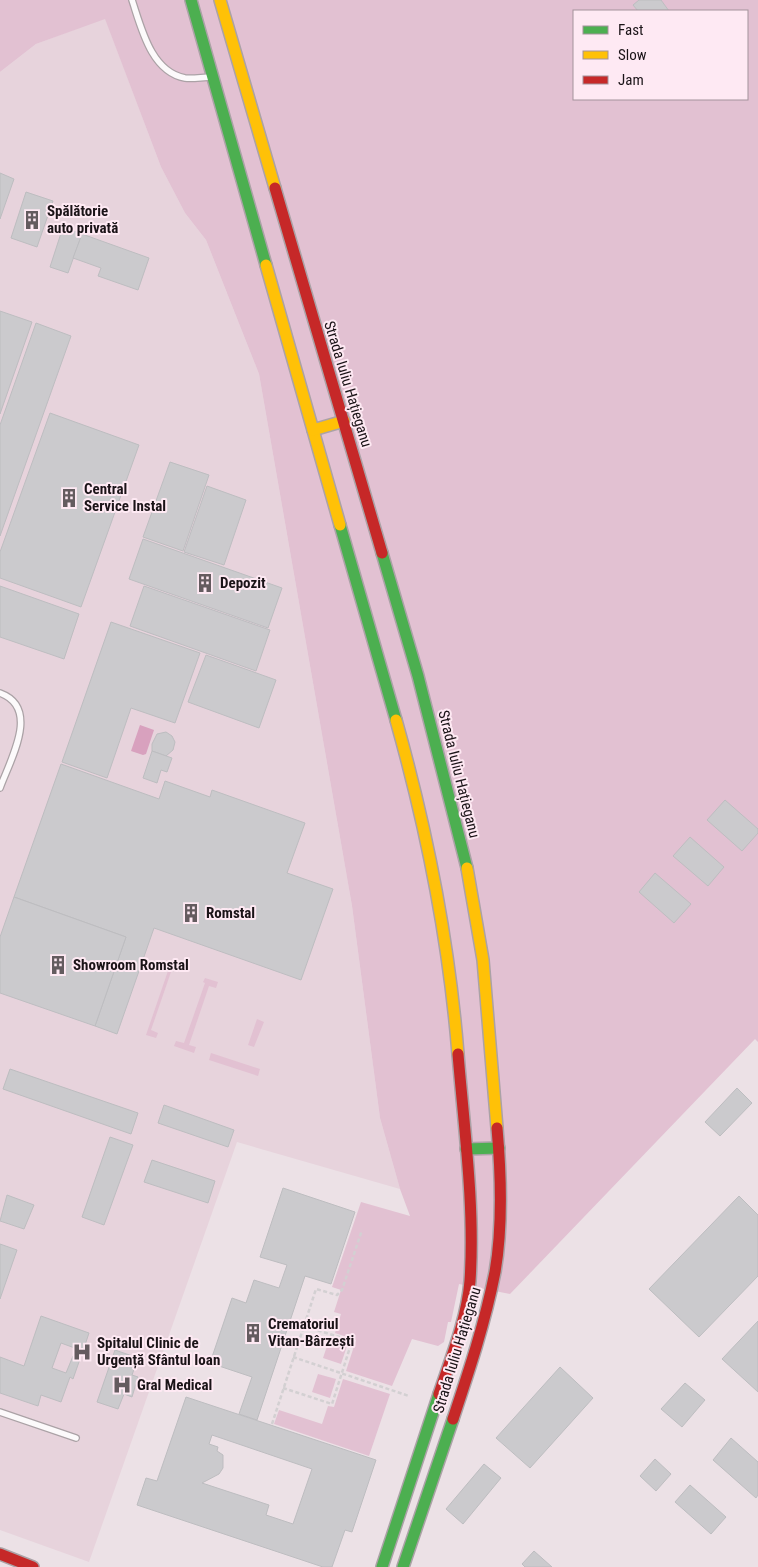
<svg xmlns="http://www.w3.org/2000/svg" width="758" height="1567" viewBox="0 0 758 1567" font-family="'Roboto Condensed',sans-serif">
<rect width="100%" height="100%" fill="#ece1e6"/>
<!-- built -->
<path fill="#e7d3dc" d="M105 18 161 167 185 213 206 240 259 374 352 906 380 1118 400 1189 237 1142 89 1562 0 1530V72L36 44Z"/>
<!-- green -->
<g fill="#e2c1d2" fill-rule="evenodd">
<path d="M0 0H758V1042L755 1039 510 1294 459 1284 451 1322H448L444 1342 438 1346 412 1339 392 1386 346 1371 356 1340 335 1333 341 1314 334 1312 341 1290 332 1287 361 1202 410 1216 400 1189 380 1118 352 906 259 374 206 240 185 213 161 167 105 19 36 44 0 72ZM574 11H747V99H574Z"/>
<path d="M169 968 172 969 151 1030 158 1033 156 1038 146 1035Z"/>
<path d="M205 978 218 982 216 988 209 986 189 1045 196 1047 194 1053 174 1046 176 1041 184 1043 205 983 203 982Z"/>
<path d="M257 1019 264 1022 254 1047 248 1045Z"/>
<path d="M211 1053 260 1069 258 1076 209 1060Z"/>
<path d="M329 1340 347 1346 341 1364 323 1358Z"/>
<path d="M318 1374 336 1379 330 1398 312 1392Z"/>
<path d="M343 1379 390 1394 369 1456 274 1424 279 1410 322 1424 328 1406 334 1407Z"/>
</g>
<!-- water -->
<path fill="#d8a1be" d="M140 725 154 730 146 754 143 755 131 751Z"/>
<!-- building -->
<g fill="#cbcacd" stroke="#bdbdc0" fill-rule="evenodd">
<path d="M639 0H661L669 11H638L633 5Z"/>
<path d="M0 173 14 179 0 219Z"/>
<path d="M26 192 53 201 37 247 11 238Z"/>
<path d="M63 227 82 234 68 273 50 267Z"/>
<path d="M82 234 149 258 138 290 98 276 101 268 73 258Z"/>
<path d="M0 311 32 322 0 414Z"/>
<path d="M36 323 71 336 0 536V425Z"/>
<path d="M50 413 139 445 81 607 0 578V552Z"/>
<path d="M170 462 209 475 183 551 143 537Z"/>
<path d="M207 486 246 500 224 565 184 552Z"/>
<path d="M143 539 282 588 268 628 129 579Z"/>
<path d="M0 586 79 614 64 659 0 637Z"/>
<path d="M144 586 270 630 256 671 130 626Z"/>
<path d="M111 622 200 653 175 723 131 708 107 778 62 762Z"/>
<path d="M206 655 276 680 259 728 188 702Z"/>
<path d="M166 732 172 736 175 742 173 750 166 756 152 751V744L157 734Z"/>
<path d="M152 751 172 758 167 772 161 770 157 783 143 778Z"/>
<path d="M61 764 159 799 165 781 210 797 212 790 305 823 287 873 333 889 301 980 154 928 117 1034 95 1026 126 937 14 897Z"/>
<path d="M725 800 758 829V833L742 851 707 820Z"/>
<path d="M690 837 724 867 708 886 673 856Z"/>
<path d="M655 873 691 904 674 923 639 892Z"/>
<path d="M14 897 126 937 95 1026 0 993V937Z"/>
<path d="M10 1069 138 1113 131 1134 3 1089Z"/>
<path d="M737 1088 752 1103 720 1136 705 1122Z"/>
<path d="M164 1105 234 1130 228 1147 158 1123Z"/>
<path d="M110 1137 133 1145 104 1225 82 1217Z"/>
<path d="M152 1160 215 1181 208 1203 144 1182Z"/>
<path d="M283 1188 355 1212 331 1284 305 1276 257 1420 239 1414 252 1377 210 1363 232 1298 246 1303 254 1280 279 1288 287 1265 260 1257Z"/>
<path d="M7 1195 34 1205 24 1229 0 1221Z"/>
<path d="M739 1196 758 1215V1276L699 1337 649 1289Z"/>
<path d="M0 1244 17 1250 0 1299Z"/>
<path d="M41 1316 89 1333 83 1351 61 1343 52 1368 66 1373 73 1356 80 1359 73 1379 70 1377 61 1402 41 1395 38 1406 0 1393V1357L24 1366Z"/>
<path d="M758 1321V1392L722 1359Z"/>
<path d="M115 1350 138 1358 132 1375 138 1377 132 1397 124 1394 118 1409 97 1402Z"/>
<path d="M560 1367 593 1398 530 1468 496 1438Z"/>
<path d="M685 1383 705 1400 682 1427 661 1409Z"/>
<path d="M186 1397 376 1460 352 1532 345 1530 332 1567H323L137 1505 146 1478 157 1481ZM212 1435 312 1469 293 1524 266 1515 269 1505 202 1483 219 1474 223 1468V1455L217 1451 218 1447 209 1444Z"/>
<path d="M731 1438 758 1462V1495L756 1498 713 1460Z"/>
<path d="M655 1459 671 1474 656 1491 640 1476Z"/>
<path d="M484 1464 501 1478 463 1524 446 1509Z"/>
<path d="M690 1485 726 1517 711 1534 675 1502Z"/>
<path d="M534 1551 552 1567H525L522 1564Z"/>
</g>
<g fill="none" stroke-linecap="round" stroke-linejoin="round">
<!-- lane casing -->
<g stroke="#aba2a6" stroke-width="8">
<g id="lane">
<path d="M132 0C141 27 151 72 185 78 193 79 203 77 212 77"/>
<path d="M0 693C41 708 10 760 0 788"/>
<path d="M0 1412 76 1438"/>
</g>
</g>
<!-- fast casing -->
<g stroke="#aba2a6" stroke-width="14">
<g id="fast">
<path d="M191 0 266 265"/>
<path d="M340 525 396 720"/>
<path d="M382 553 418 676 467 868"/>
<path d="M466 1149 499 1148"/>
<path d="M382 1567 439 1394"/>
<path d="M403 1567 453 1419"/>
</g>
</g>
<!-- slow casing -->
<g stroke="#aba2a6" stroke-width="14">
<g id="slow">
<path d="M220 0 275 188"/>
<path d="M266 265 340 525"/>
<path d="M313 430 344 421"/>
<path d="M396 720C427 830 449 941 458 1054"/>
<path d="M467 868 483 960 497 1128"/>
</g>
</g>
<!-- jam casing -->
<g stroke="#aba2a6" stroke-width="14">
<g id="jam">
<path d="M275 188 382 553"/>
<path d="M439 1394C451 1358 467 1319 470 1281 475 1208 464 1127 458 1054"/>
<path d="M453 1419C469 1371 485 1323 495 1272 503 1226 501 1174 497 1128"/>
<path d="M0 1554 33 1567"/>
</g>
</g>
<!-- path -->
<g stroke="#d3d0d2" stroke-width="2.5" stroke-dasharray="4 2.5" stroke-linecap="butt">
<path d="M293 1357 409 1396"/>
<path d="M283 1388 332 1404 352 1341 304 1326"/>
<path d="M272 1424 316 1289 337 1295 342 1290 362 1230"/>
</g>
<!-- lane -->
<use href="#lane" stroke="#fcfafb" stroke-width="5.5"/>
<!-- fast -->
<use href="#fast" stroke="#4caf50" stroke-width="11"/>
<!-- slow -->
<use href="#slow" stroke="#ffc107" stroke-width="11"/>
<!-- jam -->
<use href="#jam" stroke="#c62828" stroke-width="11"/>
</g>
<!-- icons -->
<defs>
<g id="building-bare" transform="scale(1.5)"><path d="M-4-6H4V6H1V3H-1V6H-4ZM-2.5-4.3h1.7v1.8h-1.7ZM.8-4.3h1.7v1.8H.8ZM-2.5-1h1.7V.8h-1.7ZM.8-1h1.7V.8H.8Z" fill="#645b5f" stroke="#fee9f3" stroke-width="2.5" paint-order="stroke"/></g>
<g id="hospital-bare" transform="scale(1.5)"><path d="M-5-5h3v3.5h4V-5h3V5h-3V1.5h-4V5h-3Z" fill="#645b5f" stroke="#fee9f3" stroke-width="2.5" paint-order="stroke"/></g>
</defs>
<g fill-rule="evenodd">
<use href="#building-bare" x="32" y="220"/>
<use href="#building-bare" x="69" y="498"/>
<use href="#building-bare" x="205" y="583"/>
<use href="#building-bare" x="191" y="913"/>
<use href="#building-bare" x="58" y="965"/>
<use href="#building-bare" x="253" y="1333"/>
<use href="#hospital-bare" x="82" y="1352"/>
<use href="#hospital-bare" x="122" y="1385"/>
</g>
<g text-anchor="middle" stroke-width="4" stroke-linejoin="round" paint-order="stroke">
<!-- poi labels -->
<g font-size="15" font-weight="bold" fill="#1a1317" stroke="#fee9f3" text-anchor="start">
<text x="47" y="216">Spălătorie<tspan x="47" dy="17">auto privată</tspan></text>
<text x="84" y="494">Central<tspan x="84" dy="17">Service Instal</tspan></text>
<text x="220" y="588">Depozit</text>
<text x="206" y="918">Romstal</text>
<text x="73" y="970">Showroom Romstal</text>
<text x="268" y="1329">Crematoriul<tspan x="268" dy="17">Vitan-Bârzești</tspan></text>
<text x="97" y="1348">Spitalul Clinic de<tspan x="97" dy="17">Urgență Sfântul Ioan</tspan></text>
<text x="137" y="1390">Gral Medical</text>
</g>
<!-- street labels -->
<g font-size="15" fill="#1a1317" stroke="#fee9f3">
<text transform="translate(348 384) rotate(73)" y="5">Strada Iuliu Hațieganu</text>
<text transform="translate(459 774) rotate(76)" y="5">Strada Iuliu Hațieganu</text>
<text transform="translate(457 1350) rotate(-73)" y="5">Strada Iuliu Hațieganu</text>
</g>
</g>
<!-- legend -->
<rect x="573" y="10" width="175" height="90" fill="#fee9f3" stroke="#a3939b"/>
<rect x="583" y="26" width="25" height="8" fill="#4caf50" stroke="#a3939b"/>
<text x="618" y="35" font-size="15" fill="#1a1317">Fast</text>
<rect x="583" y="51" width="25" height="8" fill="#ffc107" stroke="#a3939b"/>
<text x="618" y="60" font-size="15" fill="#1a1317">Slow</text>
<rect x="583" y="76" width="25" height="8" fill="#c62828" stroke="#a3939b"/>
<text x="618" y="85" font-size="15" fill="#1a1317">Jam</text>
</svg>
